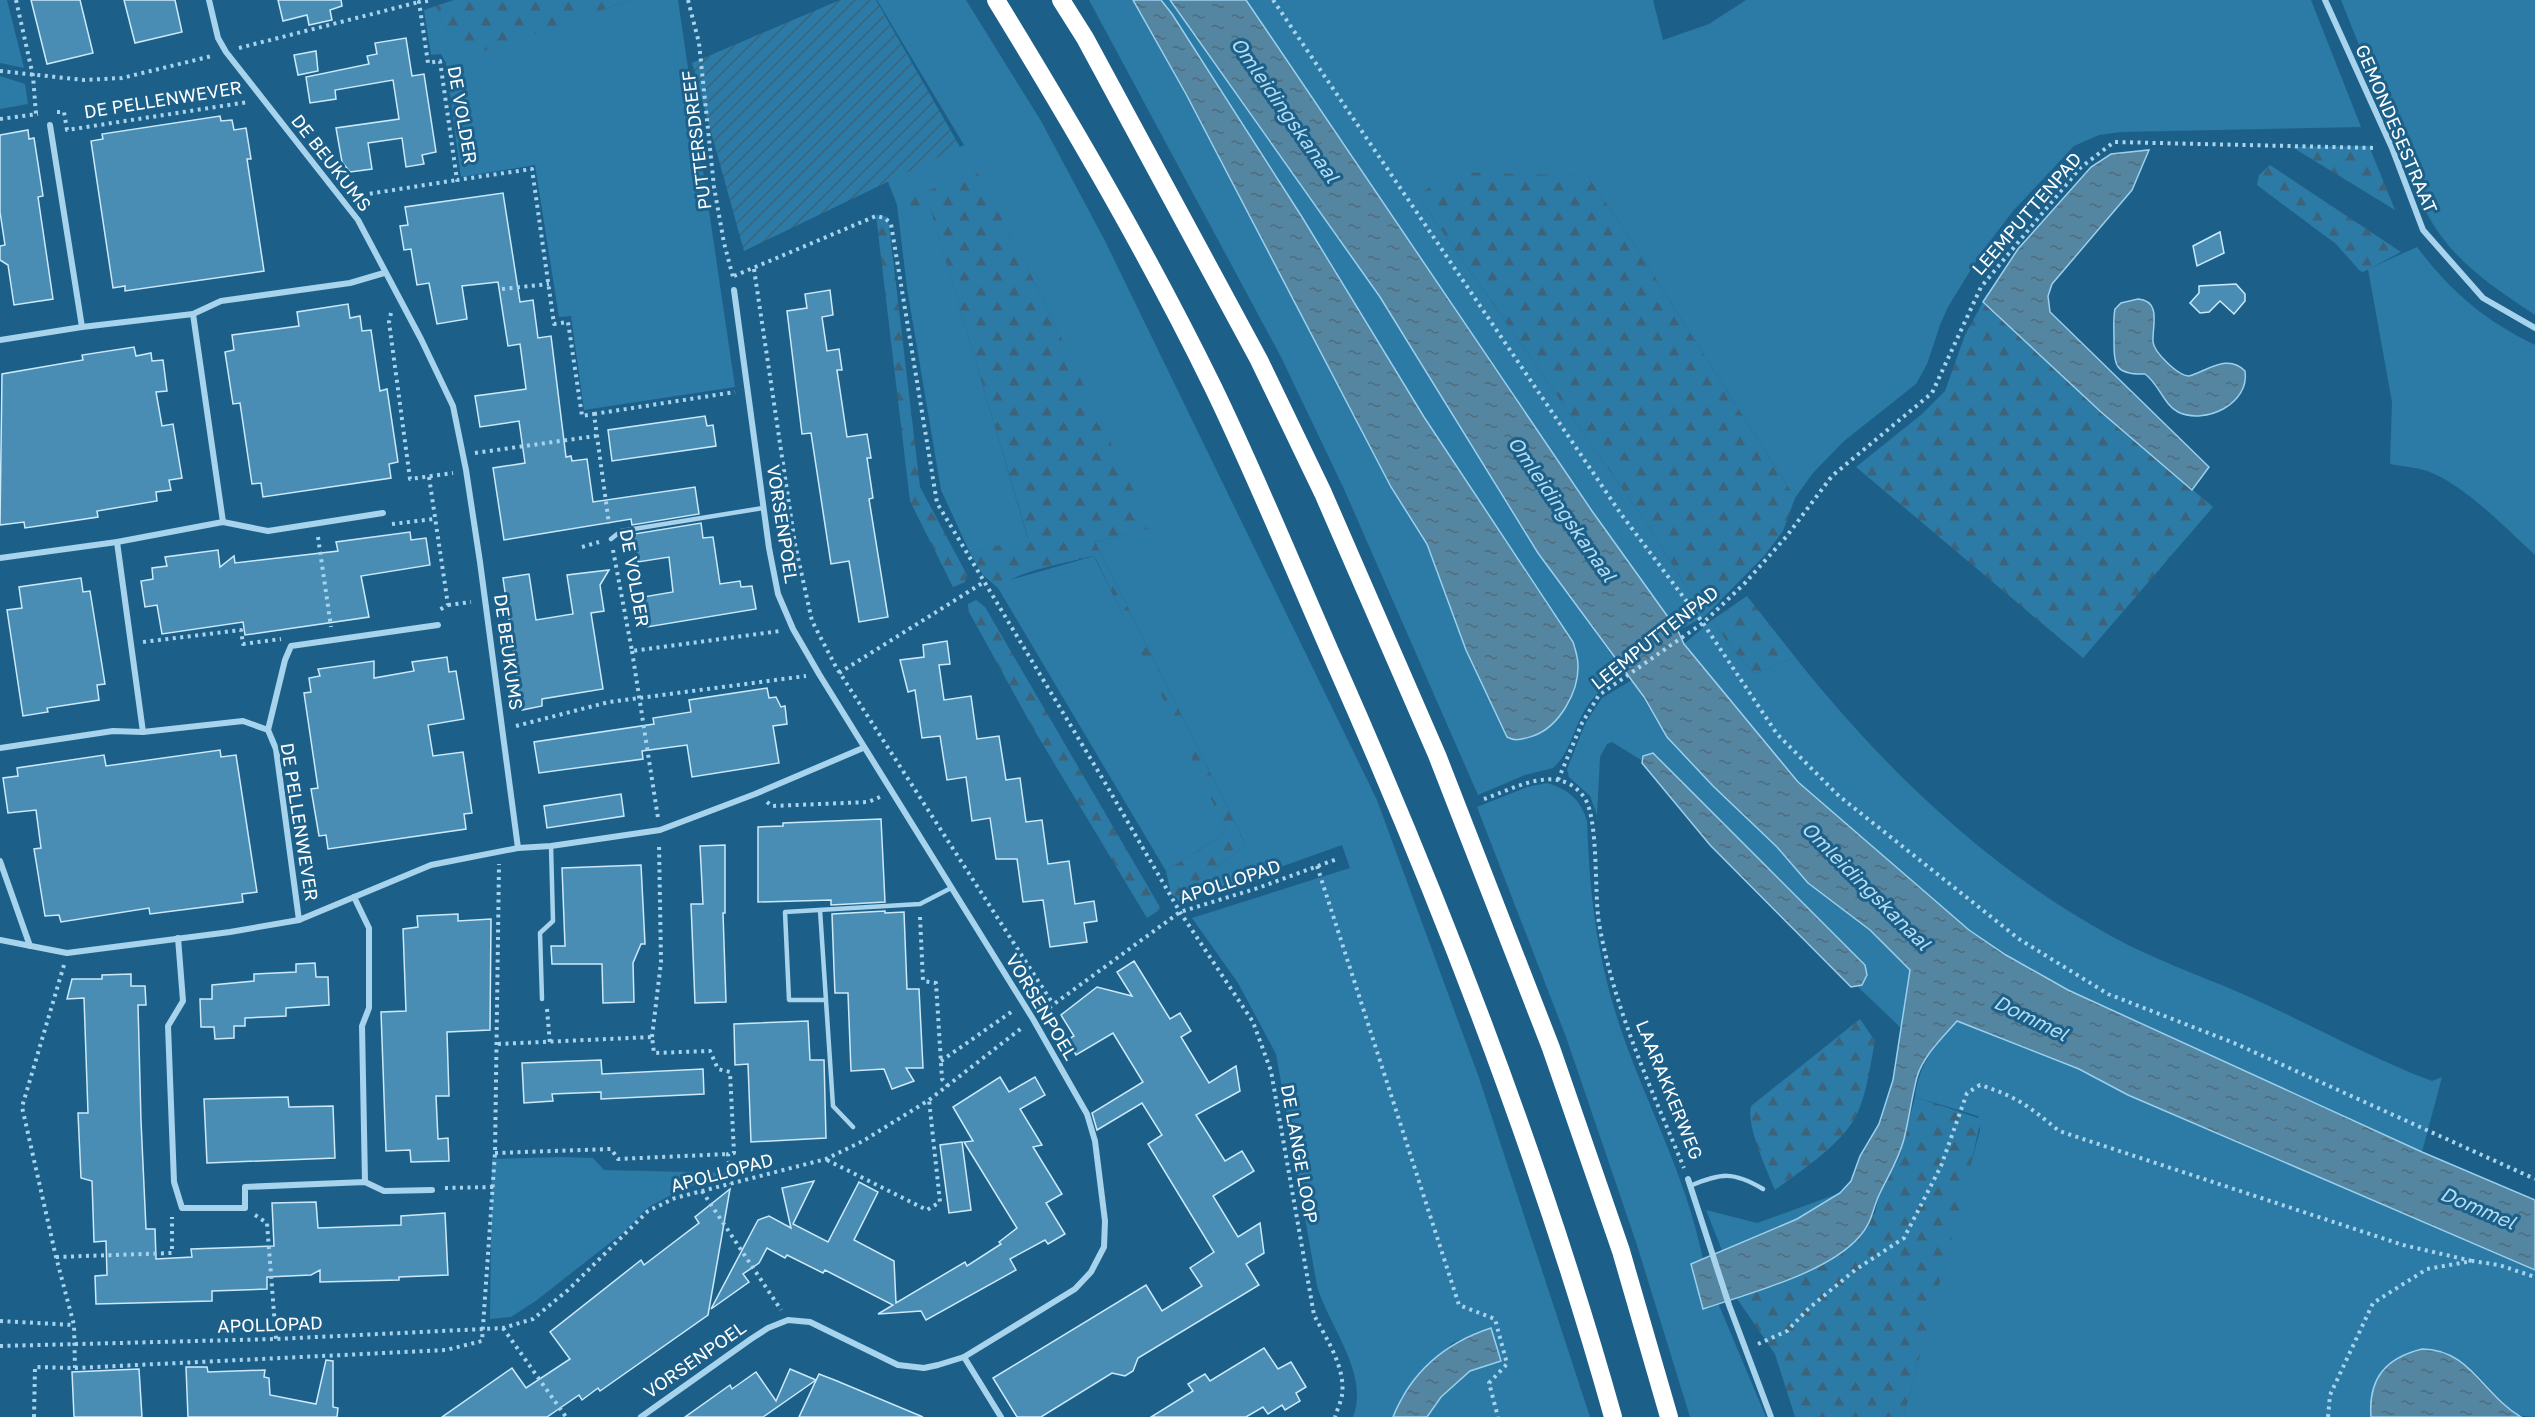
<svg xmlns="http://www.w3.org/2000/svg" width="2535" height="1417" viewBox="0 0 2535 1417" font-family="'Golos Text',sans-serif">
<defs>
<pattern id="forest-firs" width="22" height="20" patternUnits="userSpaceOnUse" patternTransform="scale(1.5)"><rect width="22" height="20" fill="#2c7aa6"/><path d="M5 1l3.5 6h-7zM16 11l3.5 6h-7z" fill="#3c6379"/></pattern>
<pattern id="garden-furrows" width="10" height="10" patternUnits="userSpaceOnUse" patternTransform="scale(1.5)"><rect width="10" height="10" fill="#2c7aa6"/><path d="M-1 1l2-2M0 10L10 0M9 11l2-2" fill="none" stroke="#3c6379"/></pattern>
<pattern id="water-ripples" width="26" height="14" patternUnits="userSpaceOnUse" patternTransform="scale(1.5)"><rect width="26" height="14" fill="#5485a1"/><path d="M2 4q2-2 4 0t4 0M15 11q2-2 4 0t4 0" fill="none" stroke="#506b7b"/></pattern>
</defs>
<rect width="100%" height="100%" fill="#1c608a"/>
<!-- grass -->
<g fill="#2c7aa6">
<path d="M0 0H7L24 68 0 63Z"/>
<path d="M631 0H678L735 387 584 410 571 316 559 317 535 165 461 177 446 63 441 54 431 55 424 10 436 6 460 58Z"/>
<path d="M877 0H966L1041 121 1104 239 1377 800 1479 1078 1590 1417H1427L1441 1397 1470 1371 1501 1361 1491 1328 1452 1343 1401 1397 1393 1417H1353C1370 1374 1329 1327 1317 1286L1276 1054 1238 983 1192 918 1350 868 1342 845 1180 903 1176 897 1246 845 1095 542 1150 528 1035 283 975 169 924 205 930 207 937 230 1028 539 970 553 941 490 907 288 897 205 887 179 964 145Z"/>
<path d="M1089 0H1133L1186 94 1391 487 1427 544 1466 650 1507 737 1573 689 1578 665 1573 642 1424 417 1302 217 1161 0H1170L1380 297 1538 553 1623 671C1605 684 1589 699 1580 719 1572 736 1567 756 1553 768L1525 775 1478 795 1344 489 1281 357Z"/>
<path d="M1246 0H1653L1663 40 1709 24 1746 0H2311L2361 127 2121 132 2099 135 2074 146 2013 211 1981 253 1948 307 1940 325 1927 364 1916 384 1844 441 1813 473 1795 498 1626 232 1587 176 1417 195 1643 518 1705 616 1678 631 1592 511Z"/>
<path d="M2341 0H2535V315C2489 284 2451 260 2425 210Z"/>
<path d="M0 76 25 84 28 104 0 109Z"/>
<path d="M2417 247C2451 292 2484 320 2535 345V555C2507 529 2466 487 2432 473 2420 467 2403 467 2390 464L2392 402 2368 269Z"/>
<path d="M1094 556 1193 757 1227 832 1166 871 998 588 1006 581Z"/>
<path d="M1712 620 1733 650 1755 674 1795 657C1884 769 1988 869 2113 937 2153 959 2196 974 2238 992 2303 1020 2365 1056 2432 1081L2442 1077 2422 1152 2068 990 2034 972 1969 930 1798 782 1684 644Z"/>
<path d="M1632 680 1667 737 1777 847 1808 883 1870 930 1910 970 1901 1028 1857 986 1862 985 1656 754 1643 756 1641 760 1612 742 1607 744 1600 757 1597 815 1590 796 1569 777 1567 769 1586 722 1602 698Z"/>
<path d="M1547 783C1568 789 1581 800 1587 821 1590 903 1598 966 1626 1044 1653 1118 1687 1181 1703 1259L1691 1264 1703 1308 1718 1303 1766 1417H1690L1637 1245 1566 1037 1477 807 1527 787Z"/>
<path d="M1957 1021 2079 1069 2128 1095 2535 1270V1417C2499 1417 2495 1387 2470 1369 2457 1360 2437 1355 2422 1349L2370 1404 2371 1417H1903L1980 1130 1978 1116 1915 1097C1919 1063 1935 1046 1957 1021Z"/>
<path d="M563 1157 593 1158 604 1170 735 1173 684 1188 647 1208 625 1231 537 1300 511 1317 490 1319 492 1159Z"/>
<path d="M1840 1193 1797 1219 1723 1253 1706 1210 1757 1223Z"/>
</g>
<!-- forest -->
<g fill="url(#forest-firs)">
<path d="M454 0H631L460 59 436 6Z"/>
<path d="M2369 146 2395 210 2292 147Z"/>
<path d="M2270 165 2401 252 2363 272 2360 271 2336 244 2257 185 2259 175Z"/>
<path d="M976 169 1035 283 1151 528 1095 542 1246 845 1176 897 1171 894 1166 871 1227 832 1096 559 1094 556 1088 557C1063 564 1016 571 998 588L983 575 970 553 1028 538 930 207 924 205 910 210 908 200Z"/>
<path d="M1455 172 1587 176 1626 232 1795 498 1783 531 1764 556 1705 616 1643 518 1417 195Z"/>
<path d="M876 215 888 217 920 487 967 575 965 582 953 587 910 501Z"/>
<path d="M1983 302 2101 412 2213 507 2083 658 1856 467 1922 414 1945 391 1965 335Z"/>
<path d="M1747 596 1795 657 1755 674 1733 650 1712 620Z"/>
<path d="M976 600 985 607 1161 909 1147 918 1033 728 968 610V604Z"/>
<path d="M1860 1019 1875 1041C1870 1065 1867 1096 1855 1118 1839 1146 1801 1171 1775 1190 1767 1170 1746 1126 1751 1106Z"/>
<path d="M1915 1097 1981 1119 1966 1186 1903 1417H1795L1775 1354 1736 1297 1763 1289 1842 1253 1875 1213 1879 1195 1900 1156Z"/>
</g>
<!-- garden -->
<path fill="url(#garden-furrows)" d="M840 0H876L960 147 744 251 692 63Z"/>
<!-- water -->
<g fill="url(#water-ripples)" stroke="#9ad0ee" stroke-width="1.5">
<path d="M1133 0H1161L1172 14 1302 217 1424 417 1573 642C1575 649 1578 657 1578 665 1579 692 1559 727 1533 736 1523 739 1516 742 1507 737L1466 650 1427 544 1391 487 1186 94Z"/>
<path d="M1170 0H1246L1592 511 1678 631 1684 644 1798 782 1969 930 2006 955 2068 990 2422 1152 2535 1200V1270L2128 1095 2079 1069 1957 1021C1943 1037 1923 1056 1917 1077 1912 1096 1909 1119 1904 1139 1899 1159 1889 1174 1880 1193 1872 1209 1873 1222 1859 1237 1828 1273 1747 1294 1703 1309L1691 1264 1797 1219 1840 1193 1851 1181 1860 1156 1879 1124 1893 1080 1910 970 1870 930 1808 883 1777 847 1713 786 1667 737 1644 697 1538 553 1380 297Z"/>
<path d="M2149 150 2132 190 2052 284 2048 296 2050 312 2209 467 2192 490 2101 412 1983 302 2018 249 2091 167 2111 154Z"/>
<path d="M2138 299C2162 301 2152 326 2153 342 2154 352 2178 376 2189 376 2207 371 2228 353 2245 371 2250 404 2205 425 2178 412 2164 405 2159 384 2145 374 2115 375 2114 366 2114 339 2114 329 2113 319 2115 309L2121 303Z"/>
<path d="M1653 753 1865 965 1867 975 1862 985 1851 987 1710 845 1642 763 1643 756Z"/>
<path d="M1491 1328 1501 1361 1470 1371 1441 1397 1427 1417H1393C1411 1372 1445 1343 1491 1328Z"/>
<path d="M2422 1349C2470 1349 2484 1396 2521 1417H2371C2368 1378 2386 1358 2422 1349Z"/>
</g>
<!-- building -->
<g fill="#498db4" stroke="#cce9f9" stroke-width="1.5">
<path d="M31 0H80L93 53 47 64Z"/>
<path d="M124 0H175L182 32 135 43Z"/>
<path d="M278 0H341L342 6 330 10 332 20 309 25 307 15 283 21Z"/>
<path d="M406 38 412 76 424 74 436 152 422 155 424 164 406 167 402 138 368 143 372 169 350 172 342 162 336 128 399 119 393 80 335 90 336 99 310 103 306 77 369 64 367 56 377 54 375 43Z"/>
<path d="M316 51 318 71 298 75 294 55Z"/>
<path d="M220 116 221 121 232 120 234 130 246 128 251 159H247L264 271 125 291V286L113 288 91 141 103 139 102 134Z"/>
<path d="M28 130 29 139 34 138 43 196 38 197 53 299 14 305 8 265 0 260V246L5 245 0 212V135Z"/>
<path d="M503 193 520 302 533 300 538 338 551 336 566 457 571 456 572 461 587 459 593 502 695 487 699 514 632 525 631 519 504 540 493 468 525 463 519 421 480 427 475 396 526 389 520 344 508 346 498 282 462 286 467 319 437 324 429 283 417 285 411 249 404 250 400 226 408 225 405 207Z"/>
<path d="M2220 232 2224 253 2197 266 2193 246Z"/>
<path d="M2236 284 2245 294V301L2234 314 2220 301 2209 312 2200 313 2190 303 2199 293V286Z"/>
<path d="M830 290 833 315 822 317 827 351 839 349 842 370H837L847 437 867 434 871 458H867L873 498 869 499 888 617 859 622 849 561 831 564 811 433 802 434 787 311 807 308 805 294Z"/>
<path d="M348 304 350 318 360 316 362 331 371 330 380 391 387 389 398 462 389 464 391 478 263 497 261 483 252 484 240 403 233 404 225 352 234 350 232 335 299 326 297 312Z"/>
<path d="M134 347 136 356 151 353 152 361 163 360 167 391 156 392 162 426 173 424 182 478 169 480 171 490 156 492 157 501 97 511 98 517 25 528 24 522 0 525 2 374 83 360 82 355Z"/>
<path d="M705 416 707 426 713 425 716 446 612 461 608 430Z"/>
<path d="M701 523 703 538 713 537 720 584 740 581 741 587 752 586 756 609 647 627 643 597 673 592 669 557 638 562 634 534Z"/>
<path d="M410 532 411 540 426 538 430 565 361 576 369 617 245 635 243 622 162 634 157 605 145 607 141 581 153 579 152 568 167 566 165 557 218 550 220 567 234 556 235 563 338 551 336 542Z"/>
<path d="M609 570 600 585 604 611 591 613 603 689 542 699V706L522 710 503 578 529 574 536 620 573 614 567 575Z"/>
<path d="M81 578 83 592 90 591 101 659 105 684 97 685 99 700 47 708 48 712 23 716 7 610 22 608 19 587Z"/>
<path d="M947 641 950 664 939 665 944 700 971 696 977 739 999 736 1006 780 1020 778 1026 822 1042 820 1048 864 1069 861 1075 904 1094 901 1097 921 1084 923 1087 942 1050 947 1043 900 1023 902 1017 859H996L990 818 972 821 966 777 947 780 940 736 922 738 915 690 908 692 900 660 924 657 923 645Z"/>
<path d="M447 657 449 672 456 671 464 719 428 725 433 756 463 752 472 813 464 814 466 829 328 849 326 835 319 836 311 789 318 788 304 693 311 692 309 678 320 676 318 669 374 661V678L414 671 412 662Z"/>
<path d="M767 688 769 698 776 697 781 707 785 706 787 724 773 726 779 763 692 777 687 745 642 751 643 759 539 773 534 742 654 724 653 718 691 712 689 700Z"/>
<path d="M220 750 221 757 236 755 257 892 242 894 243 902 150 914 149 908 61 922 59 915 45 916 34 849 41 848 36 810 8 813 3 778 18 776 17 768 104 755 106 766Z"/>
<path d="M621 794 624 816 547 828 544 806Z"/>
<path d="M881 819 885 902 831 905V900L758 902V827L783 826V823Z"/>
<path d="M725 845V913H723L726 1002 695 1003 691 904H703L700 846Z"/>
<path d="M641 865 645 944H641L633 963 634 1002 603 1003 602 964H552L551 946H565L562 868Z"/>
<path d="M885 911V913L904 912 907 989H919L922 1048 923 1068H906L914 1081 892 1089 884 1069 851 1071 848 993H835L834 969 832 914Z"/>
<path d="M458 914V921L491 919 490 1030 447 1032 449 1096H436L438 1139 448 1138 449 1161 411 1162 410 1150 386 1151 381 1012 406 1011 403 929 418 927 417 916Z"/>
<path d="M1134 961 1170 1019 1180 1013 1191 1031 1181 1037 1209 1083 1236 1066 1240 1091 1196 1115 1225 1161 1242 1151 1254 1171 1213 1196 1238 1237 1260 1223 1264 1253 1246 1264 1259 1285 1138 1358 1133 1371 1125 1376 1112 1373 1041 1417H1017L993 1378 1146 1285 1162 1311 1202 1286 1190 1268 1214 1252 1148 1144 1162 1135 1142 1103 1097 1130 1092 1113 1143 1082 1113 1033 1076 1055 1067 1040 1074 1036 1061 1015 1097 987 1132 996 1117 972Z"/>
<path d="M315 963 316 977H328L329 1005 286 1008V1016L245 1018V1026H234V1038L215 1039 214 1027H201L200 999H212V985L254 981V974L296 972V964Z"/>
<path d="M131 974V986H145L146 1005H138L141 1121 146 1229H155L156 1259 192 1257 191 1249 274 1246 272 1203 316 1202 318 1228 401 1225V1216L445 1213 448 1275 399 1277V1280L320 1282V1270L311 1275 267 1277V1289L212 1291V1301L96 1304 95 1276 107 1275 106 1241 94 1242 92 1181 81 1178 78 1113H88L84 998 67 999 72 979H102V975Z"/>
<path d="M808 1021 810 1060H824L826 1138 751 1142 748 1064 735 1065 734 1024Z"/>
<path d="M601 1060 602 1074 703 1069 704 1094 601 1099V1092L552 1094 553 1101 524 1103 522 1063Z"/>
<path d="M1000 1077 1009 1092 1035 1077 1045 1095 1020 1109 1042 1145 1033 1147 1062 1194 1046 1203 1065 1234 1048 1244 1045 1240 1010 1259 1016 1270 926 1320 921 1311 878 1314 893 1305 825 1270 823 1273 787 1255 785 1258 767 1248 759 1263 743 1274 749 1282 711 1309 758 1220 769 1216 791 1228 782 1188 814 1181 793 1224 828 1242 859 1182 878 1192 854 1240 894 1261 896 1303 965 1262 967 1266 1001 1244 999 1242 1017 1228 964 1142 973 1141 953 1107Z"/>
<path d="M288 1097 289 1107 333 1106 335 1158 207 1163 204 1099Z"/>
<path d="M962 1142 971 1210 949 1213 940 1145Z"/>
<path d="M730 1189 708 1315 600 1391 598 1388 582 1400 579 1395 547 1417H442L512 1368 526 1388 570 1359 550 1332 641 1260 644 1265 699 1223 695 1217Z"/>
<path d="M1264 1348 1278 1369 1291 1362 1306 1387 1296 1393 1300 1401 1285 1410 1282 1405 1268 1414 1263 1407 1246 1417H1151L1193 1391 1188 1384 1205 1374 1210 1381Z"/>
<path d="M326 1360 333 1361V1407L338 1408 337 1417H188L186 1367H207L208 1372 265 1370 264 1377 269 1378 270 1395 316 1404Z"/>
<path d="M139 1369 142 1417H74L72 1372Z"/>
<path d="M790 1369 816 1380 763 1417H685L730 1385 732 1389 756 1372 776 1401Z"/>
<path d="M819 1374 837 1381 923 1417H799Z"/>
</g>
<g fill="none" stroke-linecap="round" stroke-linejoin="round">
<!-- path -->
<g stroke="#a7d3ec" stroke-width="4" stroke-dasharray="3 4.5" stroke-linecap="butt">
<path d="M16 0 33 76 36 114"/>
<path d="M688 0 699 43 714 187 724 243 733 277"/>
<path d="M1273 0 1621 514 1703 623 1777 734 1839 796 2019 939 2108 994 2234 1043 2535 1179"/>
<path d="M428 1 419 2 428 63 440 61 457 180 532 169 554 324 568 322 582 416 594 414 609 524"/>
<path d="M239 48 419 2"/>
<path d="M0 71 84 80 122 78 212 56"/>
<path d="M57 112H64L67 130 248 102"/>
<path d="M0 119 38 114"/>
<path d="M355 196 457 180"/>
<path d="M754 269 795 544 812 621 836 667 1053 1004"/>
<path d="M734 276 876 216 885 218 891 224 937 503 1104 781 1180 912 1253 1022 1271 1071 1314 1315C1326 1338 1346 1368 1342 1395 1341 1402 1337 1410 1335 1417"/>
<path d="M502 289 549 284"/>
<path d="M391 313 389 322 410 479 453 473"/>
<path d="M594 414 735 392"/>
<path d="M475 453 596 436"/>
<path d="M429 477 448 605 439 610"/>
<path d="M392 524 434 519"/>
<path d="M318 537 331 627"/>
<path d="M582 547 599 542"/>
<path d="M613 550 632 651 780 631"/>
<path d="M448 605 471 602"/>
<path d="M143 642 241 630 243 644 281 639"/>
<path d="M632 651 658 818"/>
<path d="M839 673 984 582"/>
<path d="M516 726 609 702 806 676"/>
<path d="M1558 780 1582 723 1599 695 1703 623 1745 583 1786 537 1832 476 1932 393 1981 287 2080 168 2114 142 2376 148"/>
<path d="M1484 799C1516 788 1558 762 1584 797 1599 818 1594 894 1599 923 1614 1009 1651 1088 1684 1168"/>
<path d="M767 802 772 806 868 802 880 797"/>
<path d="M1317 866 1459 1305 1495 1319 1507 1364 1489 1383 1498 1417"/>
<path d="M920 917 923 981 936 983 942 1079 948 1086"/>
<path d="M64 965 22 1107 56 1257 74 1325 75 1368"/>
<path d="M547 1009 550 1044"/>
<path d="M1043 1012 1180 912 1258 888 1337 859"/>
<path d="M652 1037 661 962 659 843"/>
<path d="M498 1044 652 1037 654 1053 710 1051 718 1069 730 1072 734 1153 728 1154 731 1184"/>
<path d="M941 1061 1014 1010"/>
<path d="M495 1153 611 1149 618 1159 728 1154"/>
<path d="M827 1160 927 1210 940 1202 929 1100"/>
<path d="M445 1188 493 1187"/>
<path d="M702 1191 781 1310"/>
<path d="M255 1215 267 1223 276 1339"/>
<path d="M56 1257 172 1253V1217"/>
<path d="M0 1321 74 1325"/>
<path d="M503 1328 566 1417"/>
<path d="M1758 1344 1787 1331 1808 1309 1855 1270 1904 1238 1941 1166 1967 1093 1980 1085C2016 1096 2030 1107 2059 1131L2403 1245 2472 1261"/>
<path d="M0 1346 276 1339 483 1329 503 1328 533 1319 568 1290 648 1211 675 1198 826 1159 863 1141 929 1100 1023 1027"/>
<path d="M34 1417 35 1367 75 1368 446 1350 482 1341 495 1153 499 864"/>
<path d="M2328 1417 2330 1395 2373 1303 2427 1269 2472 1261 2499 1265 2535 1277"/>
</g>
<!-- lane -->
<g stroke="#a7d3ec" stroke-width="4.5">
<path d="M611 539 621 531 763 508"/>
<path d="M820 910 833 1106 853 1127"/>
<path d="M542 999 540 933 553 921 551 846"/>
<path d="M825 1000H789L785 912 920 904 951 888"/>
<path d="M1690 1186C1721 1173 1733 1171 1763 1189"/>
</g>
<!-- street -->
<g stroke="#a7d3ec" stroke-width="6">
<path d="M2325 0 2392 148 2423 230 2483 298 2535 328"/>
<path d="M50 125 82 327"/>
<path d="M193 314 223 522"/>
<path d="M0 340 82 327 193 314 221 301 350 283 384 273"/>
<path d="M117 542 143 732"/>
<path d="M0 558 117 542 223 522 268 531 383 513"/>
<path d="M268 730 285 660 291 646 438 625"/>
<path d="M0 748 113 731 143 732 243 721 268 730 276 749 299 920"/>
<path d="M518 848 551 846 660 830 755 794 863 748"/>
<path d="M0 861 30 946"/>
<path d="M354 897 369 928V1008L362 1026 365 1182"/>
<path d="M178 938 183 1001 168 1026 174 1182 182 1208H245V1187L365 1182 384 1191 432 1190"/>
<path d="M0 940 67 953 230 932 299 920 431 865 518 848 480 562 466 470 453 406 421 339 358 220 226 52 218 38 209 0"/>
<path d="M1688 1179 1729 1305 1771 1417"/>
<path d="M964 1357 1001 1417"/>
<path d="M641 1417 751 1339 768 1328 788 1320 810 1322 898 1365 924 1368 938 1365 964 1357 1075 1289 1091 1272 1104 1247 1105 1221 1095 1141 1087 1114 1033 1019 819 674 793 629 778 594 769 548 734 290"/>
</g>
<!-- highway -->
<g stroke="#fff" stroke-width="18">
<path d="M996 0C1073 126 1148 254 1213 387 1257 478 1295 572 1336 665 1444 909 1541 1160 1613 1417"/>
<path d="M1061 0 1085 38 1259 360 1323 493 1437 755 1551 1048 1621 1251 1669 1417"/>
</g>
</g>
<g text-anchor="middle" stroke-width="6" stroke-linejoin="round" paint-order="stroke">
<!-- street labels -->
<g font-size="18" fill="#fff" stroke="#1c608a">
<text transform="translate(163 100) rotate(-9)" y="6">DE PELLENWEVER</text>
<text transform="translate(462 115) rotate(80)" y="6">DE VOLDER</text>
<text transform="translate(2396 129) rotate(67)" y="6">GEMONDESESTRAAT</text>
<text transform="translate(697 140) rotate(-97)" y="6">PUTTERSDREEF</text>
<text transform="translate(331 163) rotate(52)" y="6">DE BEUKUMS</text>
<text transform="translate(2027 214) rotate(-49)" y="6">LEEMPUTTENPAD</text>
<text transform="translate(782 524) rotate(81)" y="6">VORSENPOEL</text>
<text transform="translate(634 578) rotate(80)" y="6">DE VOLDER</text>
<text transform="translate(1655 638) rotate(-38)" y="6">LEEMPUTTENPAD</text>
<text transform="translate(508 652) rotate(82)" y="6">DE BEUKUMS</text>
<text transform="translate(299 822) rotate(81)" y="6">DE PELLENWEVER</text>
<text transform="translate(1230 882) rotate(-18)" y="6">APOLLOPAD</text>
<text transform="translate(1041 1007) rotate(59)" y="6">VORSENPOEL</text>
<text transform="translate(1669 1090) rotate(68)" y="6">LAARAKKERWEG</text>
<text transform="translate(1299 1154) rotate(80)" y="6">DE LANGE LOOP</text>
<text transform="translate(722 1173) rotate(-15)" y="6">APOLLOPAD</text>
<text transform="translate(270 1325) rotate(-2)" y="6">APOLLOPAD</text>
<text transform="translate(695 1360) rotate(-35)" y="6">VORSENPOEL</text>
</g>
<!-- water labels -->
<g font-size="20" font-style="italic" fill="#b2dcf4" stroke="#1c608a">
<text transform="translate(1285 110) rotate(55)" y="7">Omleidingskanaal</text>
<text transform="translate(1562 509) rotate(55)" y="7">Omleidingskanaal</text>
<text transform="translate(1866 886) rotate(45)" y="7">Omleidingskanaal</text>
<text transform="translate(2031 1018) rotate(26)" y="7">Dommel</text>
<text transform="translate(2478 1208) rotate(23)" y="7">Dommel</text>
</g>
</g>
</svg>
